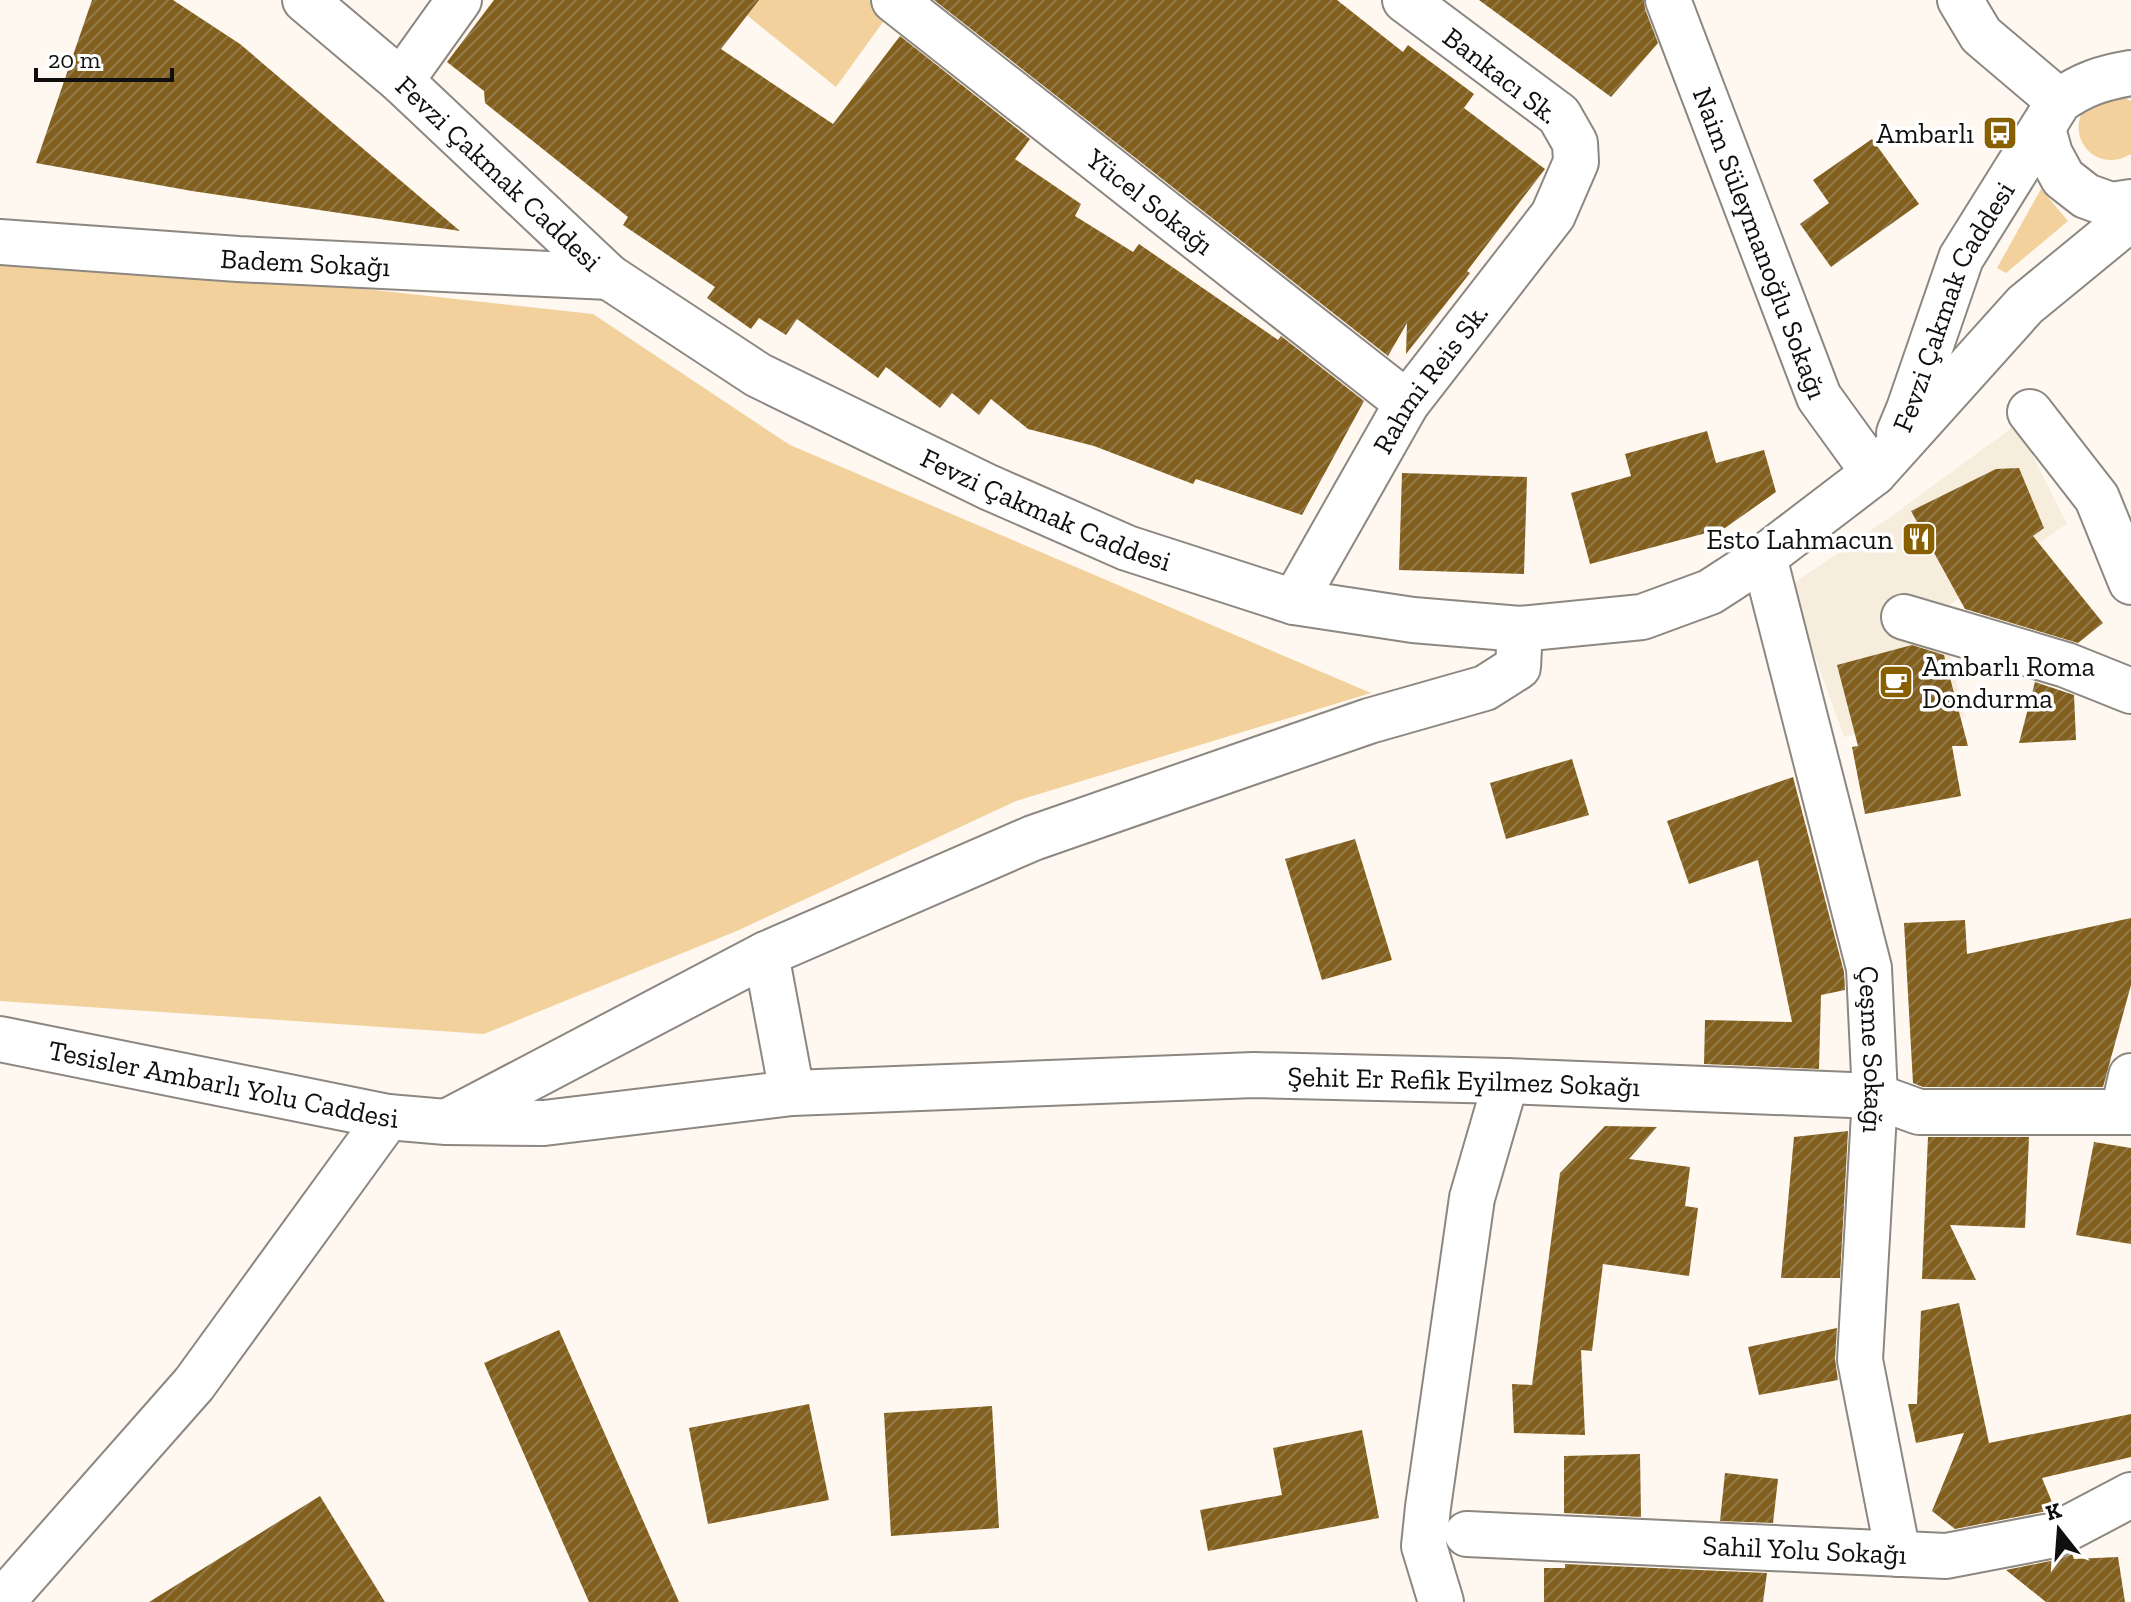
<svg xmlns="http://www.w3.org/2000/svg" width="2131" height="1602" viewBox="0 0 2131 1602" font-family="'Zilla Slab',serif">
<defs>
<pattern id="building-hatch" width="6" height="6" patternUnits="userSpaceOnUse" patternTransform="scale(2)"><rect width="6" height="6" fill="#825f1d"/><path d="M-1 1l2-2M0 6l6-6M5 7l2-2" fill="none" stroke="#92794b"/></pattern>
</defs>
<rect width="100%" height="100%" fill="#fef8f0"/>
<!-- built -->
<path fill="#f6eddd" d="M2017 424 2067 524 1939 612 1965 717 1844 737 1790 586 1893 515Z"/>
<!-- grass -->
<g fill="#f2d19d">
<path d="M728 0H899L836 87Z"/>
<path d="M2119 95 2131 101V154C2125 157 2119 160 2112 160 2089 161 2072 137 2081 115 2081 114 2086 105 2087 104 2095 99 2110 98 2119 95Z"/>
<path d="M2041 189 2068 221 2006 273 1997 268Z"/>
<path d="M0 249 593 314 790 445 1371 693 1016 801 739 930 484 1034 0 1001Z"/>
</g>
<!-- building -->
<g fill="url(#building-hatch)">
<path d="M92 0H173L240 44 460 231 192 191 36 163Z"/>
<path d="M494 0H759L721 49 833 124 900 36 1030 139 1015 159 1081 204 1075 216 1133 252 1139 244 1278 340 1281 336 1364 401 1302 515 1196 479 1193 484 1094 446 1028 429 991 399 979 415 952 393 940 408 886 367 878 378 797 319 786 335 759 318 751 329 707 298 715 287 623 225 628 217 485 103 484 91 447 62Z"/>
<path d="M934 0H1337L1403 52 1408 45 1474 94 1464 108 1545 169 1467 271 1470 273 1406 354 1407 323 1388 356Z"/>
<path d="M1479 0H1644L1645 9 1658 43 1611 97Z"/>
<path d="M1872 139 1919 204 1831 267 1800 224 1829 203 1813 180Z"/>
<path d="M1707 431 1716 463 1764 450 1776 492 1725 528 1590 564 1571 493 1631 476 1625 454Z"/>
<path d="M2019 468 2044 528 2033 536 2103 623 2078 643 1965 609 1911 511 1996 469Z"/>
<path d="M1402 473 1527 477 1524 574 1399 570Z"/>
<path d="M1912 645 1944 655 1968 746H1952L1961 796 1865 814 1852 747 1858 746 1837 665Z"/>
<path d="M2035 682 2074 695 2076 740 2019 743Z"/>
<path d="M1572 759 1589 815 1506 839 1490 783Z"/>
<path d="M1793 777 1844 972 1845 990 1821 995 1819 1069 1704 1064 1705 1020 1792 1022 1758 860 1689 884 1667 821Z"/>
<path d="M1355 839 1392 960 1322 980 1285 859Z"/>
<path d="M2131 918V985L2103 1087H1923L1913 1083 1904 923 1965 920 1967 954Z"/>
<path d="M1605 1126 1657 1127 1629 1159 1690 1167 1685 1206 1698 1208 1689 1276 1603 1264 1592 1351 1581 1350 1585 1435 1514 1433 1512 1384 1532 1385 1560 1173Z"/>
<path d="M1848 1131 1840 1278H1781L1794 1137Z"/>
<path d="M1928 1137H2029L2025 1228 1950 1225 1976 1280 1922 1279Z"/>
<path d="M2094 1142 2131 1148V1244L2076 1235Z"/>
<path d="M1959 1303 1989 1443 2131 1414V1457L2042 1478 2054 1507 2047 1511 1955 1529 1932 1511 1964 1433 1916 1443 1908 1404H1917L1921 1311Z"/>
<path d="M1837 1328 1835 1359 1838 1380 1759 1395 1748 1347Z"/>
<path d="M559 1330 641 1516 679 1602H589L484 1363Z"/>
<path d="M809 1404 829 1500 708 1524 689 1428Z"/>
<path d="M992 1406 999 1528 891 1536 884 1413Z"/>
<path d="M1362 1430 1379 1518 1208 1551 1200 1510 1282 1495 1273 1448Z"/>
<path d="M1640 1454 1641 1517 1564 1513V1456Z"/>
<path d="M1725 1473 1778 1479 1773 1523 1720 1521Z"/>
<path d="M320 1496 385 1602H149Z"/>
<path d="M2072 1554 2074 1559 2118 1557 2125 1602H2046L2006 1570 2060 1559Z"/>
<path d="M1565 1564 1767 1573 1763 1602H1544V1568H1565Z"/>
</g>
<g fill="none" stroke-linecap="round" stroke-linejoin="round">
<!-- minor casing -->
<g stroke="#8c8780" stroke-width="48">
<g id="minor">
<path id="s1" d="M894 0 1407 403"/>
<path d="M1960 0 1981 35 2059 101"/>
<path d="M401 81 459 0"/>
<path id="s2" d="M0 242 238 259 609 277"/>
<path d="M2030 412 2097 498 2131 582"/>
<path id="s3" d="M1764 557 1869 968 1875 1096 1860 1360 1898 1554"/>
<path id="s4" d="M1294 602 1407 403 1553 215 1576 162 1575 143 1559 115 1405 0"/>
<path d="M1904 617 2066 665 2131 691"/>
<path d="M766 954 792 1093"/>
<path id="s5" d="M0 1039 388 1117 446 1122 544 1123 792 1093 1254 1075 1506 1081 1875 1096 1919 1112H2131"/>
<path d="M2123 1112 2131 1076"/>
<path d="M450 1120 766 954 1033 838 1369 721 1485 688 1518 667 1520 629"/>
<path id="s6" d="M1467 1534 1946 1556 2055 1535 2131 1495"/>
<path d="M0 1600 7 1596 194 1384 388 1117"/>
<path d="M1441 1602 1424 1546 1428 1507 1472 1198 1506 1081"/>
</g>
</g>
<!-- major casing -->
<g stroke="#8c8780" stroke-width="48">
<g id="major">
<path id="s7" d="M305 0 401 81 609 277 758 375 988 487 1127 548 1294 602 1413 620 1520 629 1642 617 1710 592 1764 557 1874 473 2025 305 2131 218"/>
<path id="s8" d="M1668 0 1819 397 1874 473"/>
<path d="M2043 129 2050 154 2063 178 2086 196 2111 205 2131 202"/>
<path id="s9" d="M1899 433 1909 409 1961 258 2059 101C2083 84 2102 78 2131 73"/>
</g>
</g>
<!-- minor -->
<use href="#minor" stroke="#fff" stroke-width="44"/>
<!-- major -->
<use href="#major" stroke="#fff" stroke-width="44"/>
</g>
<!-- icons -->
<defs>
<g id="bus-square" transform="scale(1.8)"><rect x="-9" y="-9" width="18" height="18" rx="4" fill="#896000" stroke="#fff"/><path d="M-5-6H5V4H4V6H2V4H-2V6H-4V4H-5ZM-3.5-4V0h7V-4ZM-3.5 1.2v1.5H-2V1.2ZM2 1.2v1.5H3.5V1.2Z" fill="#fff"/></g>
<g id="restaurant-square" transform="scale(1.8)"><rect x="-9" y="-9" width="18" height="18" rx="4" fill="#896000" stroke="#fff"/><path d="M-5-6h1v4h1v-4h1v4h1v-4h1v5L-1.5 .5V6h-2V.5L-5-1ZM5-6V6H3V1.5H1.5Q1.5-4 5-6Z" fill="#fff"/></g>
<g id="cafe-square" transform="scale(1.8)"><rect x="-9" y="-9" width="18" height="18" rx="4" fill="#896000" stroke="#fff"/><path d="M-5.5-4.5H6V0H3Q3 3.5 0 3.5H-2.5Q-5.5 3.5-5.5 0ZM3-3.2v2h1.7v-2ZM-6 4.5H4V6H-6Z" fill="#fff"/></g>
</defs>
<g fill-rule="evenodd">
<use href="#bus-square" x="2000" y="133"/>
<use href="#restaurant-square" x="1919" y="539"/>
<use href="#cafe-square" x="1896" y="682"/>
</g>
<g text-anchor="middle" stroke-width="7" stroke-linejoin="round" paint-order="stroke">
<!-- street labels -->
<g font-size="28" fill="#110f0d" stroke="#fff">
<text transform="translate(1501 75) rotate(38)" y="10">Bankacı Sk.</text>
<text dy="10" stroke="none"><textPath href="#s7" startOffset="260">Fevzi Çakmak Caddesi</textPath></text>
<text dy="10" stroke="none"><textPath href="#s1" startOffset="326">Yücel Sokağı</textPath></text>
<text dy="10" stroke="none"><textPath href="#s8" startOffset="260">Naim Süleymanoğlu Sokağı</textPath></text>
<text dy="10" stroke="none"><textPath href="#s2" startOffset="306">Badem Sokağı</textPath></text>
<text dy="10" stroke="none"><textPath href="#s9" startOffset="138">Fevzi Çakmak Caddesi</textPath></text>
<text dy="10" stroke="none"><textPath href="#s4" startOffset="262">Rahmi Reis Sk.</textPath></text>
<text dy="10" stroke="none"><textPath href="#s7" startOffset="908">Fevzi Çakmak Caddesi</textPath></text>
<text dy="10" stroke="none"><textPath href="#s3" startOffset="506">Çeşme Sokağı</textPath></text>
<text dy="10" stroke="none"><textPath href="#s5" startOffset="1474">Şehit Er Refik Eyilmez Sokağı</textPath></text>
<text dy="10" stroke="none"><textPath href="#s5" startOffset="228">Tesisler Ambarlı Yolu Caddesi</textPath></text>
<text dy="10" stroke="none"><textPath href="#s6" startOffset="338">Sahil Yolu Sokağı</textPath></text>
</g>
<!-- poi labels -->
<g font-size="28" fill="#110f0d" stroke="#fff" text-anchor="end">
<text x="1974" y="143">Ambarlı</text>
<text x="1893" y="549">Esto Lahmacun</text>
<text x="1922" y="676" text-anchor="start">Ambarlı Roma<tspan x="1922" dy="32">Dondurma</tspan></text>
</g>
</g>
<!-- north arrow -->
<g transform="translate(2059 1530) rotate(343)" stroke="#ffffff" stroke-width="6" paint-order="stroke">
<path d="M0-6L14 30L0 20L-14 30Z" fill="#110f0d"/>
<text y="-12" font-size="22" font-weight="bold" text-anchor="middle" fill="#110f0d">K</text>
</g>
<!-- scale -->
<path d="M36 68v12h136v-12" fill="none" stroke="#110f0d" stroke-width="4"/>
<text x="48" y="68" font-size="24" fill="#110f0d" stroke="#ffffff" stroke-width="6" paint-order="stroke">20 m</text>
</svg>
